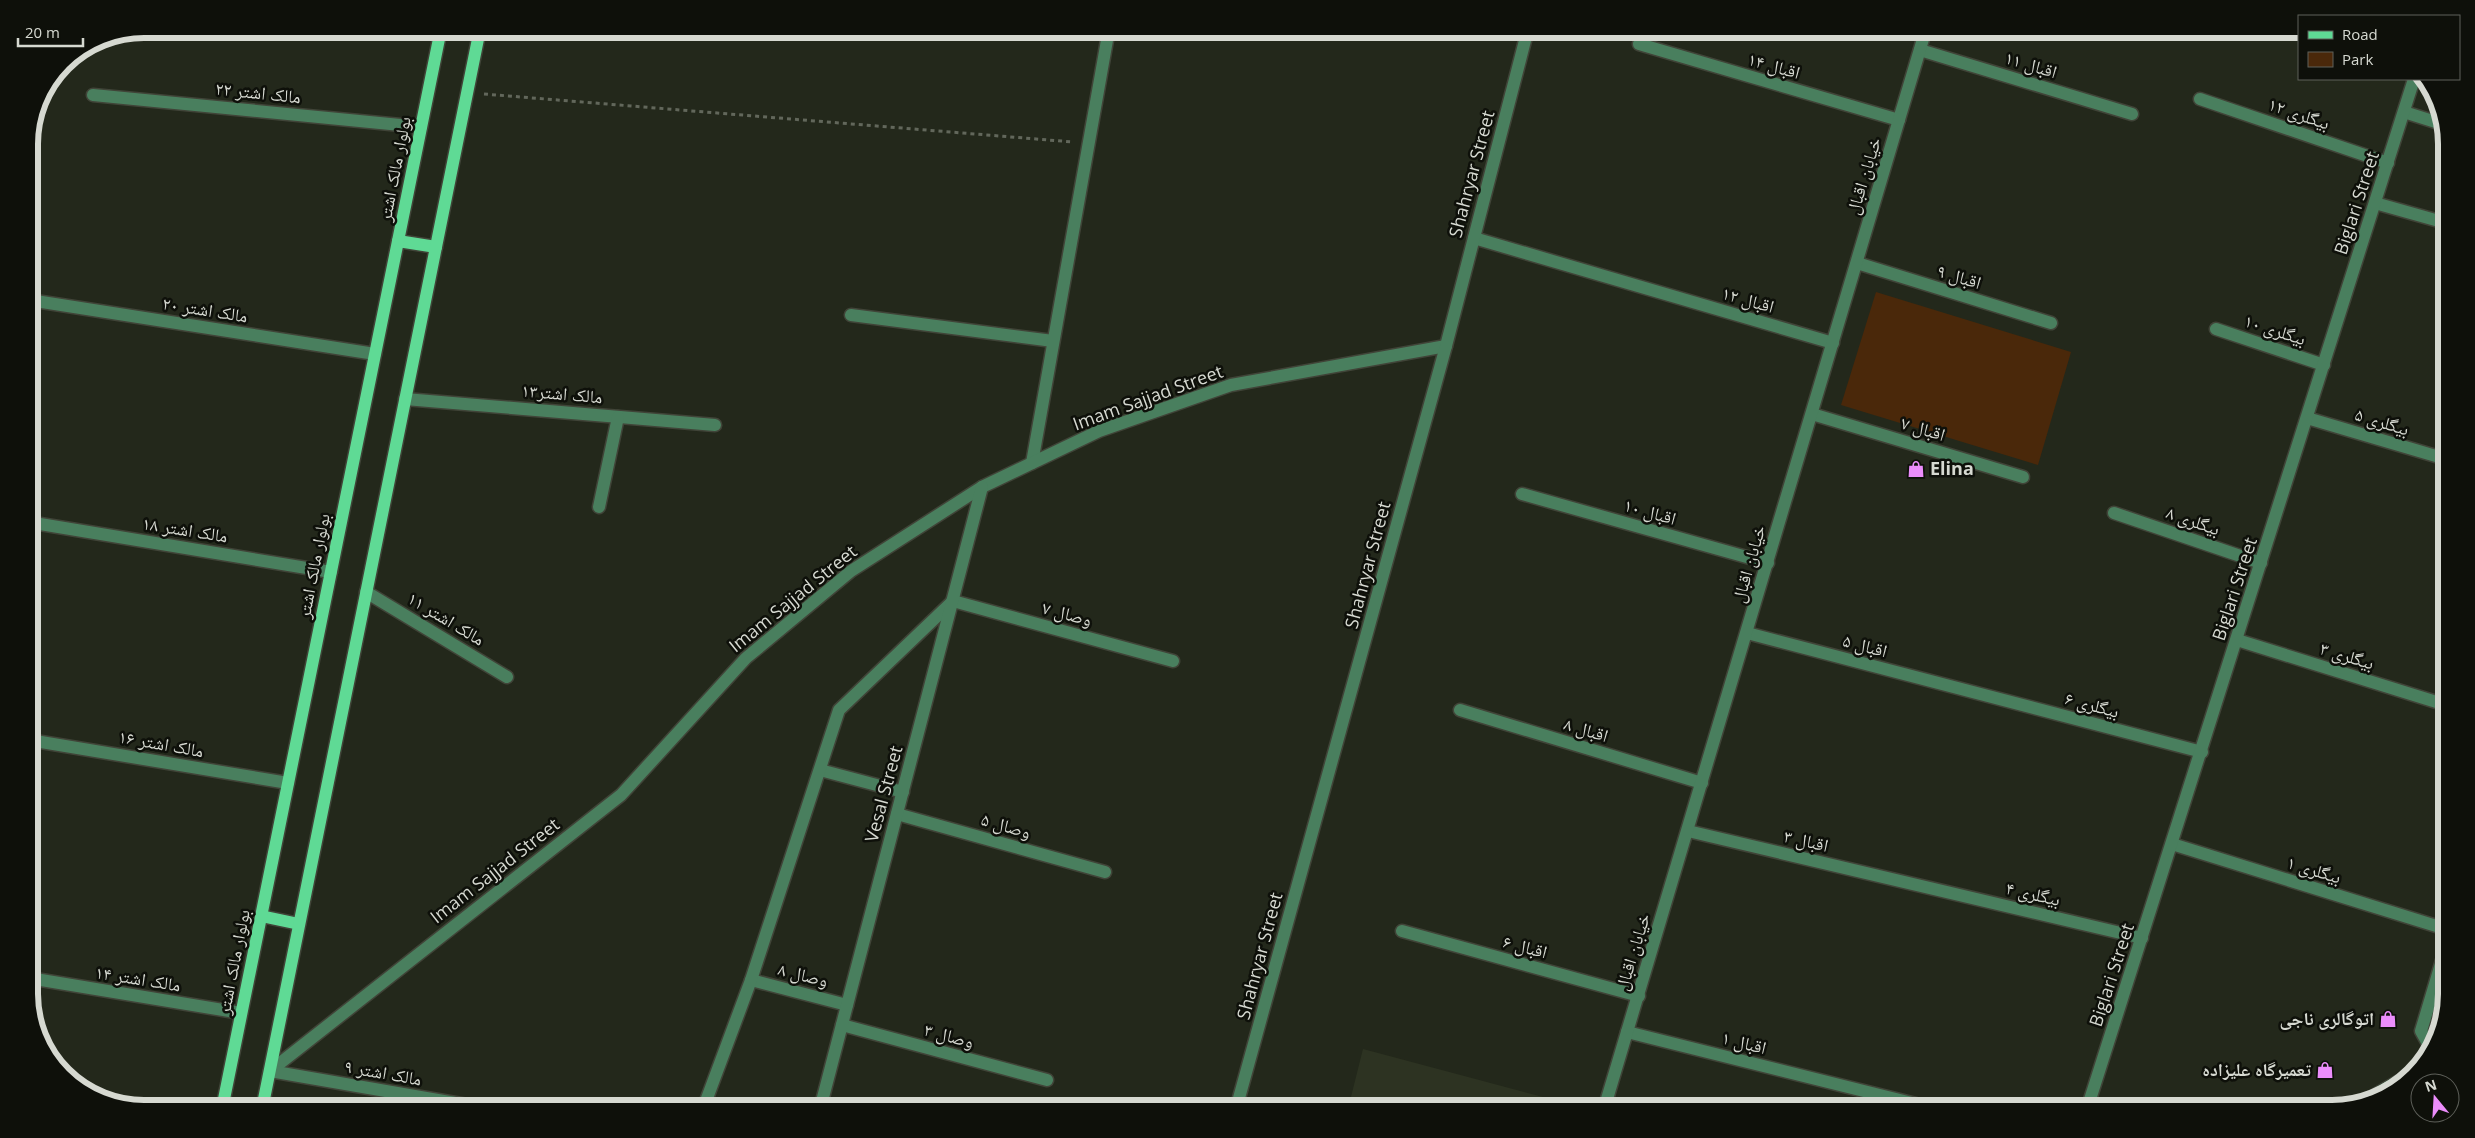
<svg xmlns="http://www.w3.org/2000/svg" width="2475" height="1138" viewBox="0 0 2475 1138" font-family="'Open Sans','Noto Naskh Arabic',sans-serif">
<rect width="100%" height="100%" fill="#23281b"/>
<!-- built -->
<path fill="#2d3322" d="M1363 1049 1577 1106 1576 1109H1348Z"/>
<!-- green -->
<path fill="#4a280a" d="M1876 292 2071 352 2038 465 1841 405Z"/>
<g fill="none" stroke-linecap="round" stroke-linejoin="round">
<!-- minor casing -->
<g stroke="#404438" stroke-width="15">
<g id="minor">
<path d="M1639 44 1899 120"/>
<path d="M1920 50 2132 114"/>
<path d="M93 95 421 127"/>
<path d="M2200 99 2388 163"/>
<path d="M2404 112 2442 124"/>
<path d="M2375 203 2446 223"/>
<path d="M1474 238 1833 343"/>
<path d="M1857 263 2051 323"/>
<path d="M29 300 375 354"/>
<path d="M851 315 1053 341"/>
<path d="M2216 329 2324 365"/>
<path d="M405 399 715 425"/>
<path d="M1812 414 2023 477"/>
<path d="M2307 418 2446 459"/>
<path d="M1032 463 1109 29"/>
<path d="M1522 494 1768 563"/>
<path d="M599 507 618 417"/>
<path d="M2114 513 2261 563"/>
<path d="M34 523 331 572"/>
<path d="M366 592 507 677"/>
<path d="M1747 633 2202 752"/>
<path d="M2237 640 2446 705"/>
<path d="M1460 710 1702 783"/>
<path d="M29 740 288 783"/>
<path d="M820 770 903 792"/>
<path d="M897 814 1105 872"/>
<path d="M1688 831 2142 938"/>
<path d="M2172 844 2446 929"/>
<path d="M1402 931 1639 996"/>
<path d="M29 978 241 1013"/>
<path d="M751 980 847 1005"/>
<path d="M842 1025 1047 1080"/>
<path d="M1627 1032 1936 1109"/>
<path d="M2430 1047 2421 1031 2446 947"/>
<path d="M270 1071 621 795 746 658 851 571 982 487 1099 431 1231 385 1446 346"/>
<path d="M270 1071 490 1109"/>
<path d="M703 1109 751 980 839 710 953 601 1173 661"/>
<path d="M820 1109 982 487"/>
<path d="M1236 1109 1446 346 1528 29"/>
<path d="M1604 1109 1926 29"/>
<path d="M2087 1109 2414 79"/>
</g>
</g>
<!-- major casing -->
<g stroke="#404438" stroke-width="15">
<g id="major">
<path d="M398 241 436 247"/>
<path d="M261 916 299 924"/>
<path d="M2370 1098 2406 1077"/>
<path d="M222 1109 441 29"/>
<path d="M262 1109 480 29"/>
</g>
</g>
<!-- path -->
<path stroke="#62675b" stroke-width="3" stroke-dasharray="4 4" stroke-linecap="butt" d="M484 94 1073 142"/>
<!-- minor -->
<use href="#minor" stroke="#497f5e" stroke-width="12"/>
<!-- major -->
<use href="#major" stroke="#5fda95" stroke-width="12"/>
</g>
<!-- icons -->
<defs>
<g id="shop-bare" transform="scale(1.35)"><path d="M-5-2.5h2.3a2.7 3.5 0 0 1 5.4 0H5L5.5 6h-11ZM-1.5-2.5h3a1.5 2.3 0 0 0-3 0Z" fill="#eb8dfb" stroke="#0e100a" stroke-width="2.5" paint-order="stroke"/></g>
</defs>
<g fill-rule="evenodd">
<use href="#shop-bare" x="1916" y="469"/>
<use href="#shop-bare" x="2388" y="1019"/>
<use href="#shop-bare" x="2325" y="1070"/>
</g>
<g text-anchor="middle" stroke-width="5" stroke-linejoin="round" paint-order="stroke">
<!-- street labels -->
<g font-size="18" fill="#d6d9d1" stroke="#0e100a">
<text transform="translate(2031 65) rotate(17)" y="6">اقبال ۱۱</text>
<text transform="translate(1774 66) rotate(16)" y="6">اقبال ۱۴</text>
<text transform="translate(258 93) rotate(6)" y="6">مالک اشتر ۲۲</text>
<text transform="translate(2299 114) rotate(19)" y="6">بیگلری ۱۲</text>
<text transform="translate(395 169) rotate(-79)" y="6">بولوار مالک اشتر</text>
<text transform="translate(1472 174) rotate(-75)" y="6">Shahryar Street</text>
<text transform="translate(1864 176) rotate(-73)" y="6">خیابان اقبال</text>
<text transform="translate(2357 203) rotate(-72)" y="6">Biglari Street</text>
<text transform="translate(1959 277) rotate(17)" y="6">اقبال ۹</text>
<text transform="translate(1748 300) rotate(16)" y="6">اقبال ۱۲</text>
<text transform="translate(205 310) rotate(9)" y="6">مالک اشتر ۲۰</text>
<text transform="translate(2275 330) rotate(18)" y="6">بیگلری ۱۰</text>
<text transform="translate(562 394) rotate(5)" y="6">مالک اشتر۱۳</text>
<text transform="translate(1148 398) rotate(-20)" y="6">Imam Sajjad Street</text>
<text transform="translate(2382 422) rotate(17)" y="6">بیگلری ۵</text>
<text transform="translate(1923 429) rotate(17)" y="6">اقبال ۷</text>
<text transform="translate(1650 512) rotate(16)" y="6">اقبال ۱۰</text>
<text transform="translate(2193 521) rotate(19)" y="6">بیگلری ۸</text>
<text transform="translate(185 530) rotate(9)" y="6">مالک اشتر ۱۸</text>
<text transform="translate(1749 564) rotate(-74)" y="6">خیابان اقبال</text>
<text transform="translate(1368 565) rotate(-75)" y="6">Shahryar Street</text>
<text transform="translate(314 566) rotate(-79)" y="6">بولوار مالک اشتر</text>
<text transform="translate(2235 589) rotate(-72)" y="6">Biglari Street</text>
<text transform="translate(793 599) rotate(-39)" y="6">Imam Sajjad Street</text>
<text transform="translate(1067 614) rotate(15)" y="6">وصال ۷</text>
<text transform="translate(446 619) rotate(31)" y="6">مالک اشتر ۱۱</text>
<text transform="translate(1865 646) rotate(15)" y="6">اقبال ۵</text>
<text transform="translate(2347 656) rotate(17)" y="6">بیگلری ۳</text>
<text transform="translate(2092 705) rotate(15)" y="6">بیگلری ۶</text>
<text transform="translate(1586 730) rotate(17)" y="6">اقبال ۸</text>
<text transform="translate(161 744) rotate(10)" y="6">مالک اشتر ۱۶</text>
<text transform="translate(884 794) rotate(-75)" y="6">Vesal Street</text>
<text transform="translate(1006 826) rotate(16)" y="6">وصال ۵</text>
<text transform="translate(1806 841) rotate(13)" y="6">اقبال ۳</text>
<text transform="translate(2314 870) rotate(17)" y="6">بیگلری ۱</text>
<text transform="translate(495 871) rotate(-38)" y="6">Imam Sajjad Street</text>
<text transform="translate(2033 894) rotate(13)" y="6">بیگلری ۴</text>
<text transform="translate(1525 947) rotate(15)" y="6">اقبال ۶</text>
<text transform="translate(1633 952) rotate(-73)" y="6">خیابان اقبال</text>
<text transform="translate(1260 956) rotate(-75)" y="6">Shahryar Street</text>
<text transform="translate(234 962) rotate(-79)" y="6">بولوار مالک اشتر</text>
<text transform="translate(803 975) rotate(14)" y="6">وصال ۸</text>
<text transform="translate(2112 975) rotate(-72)" y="6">Biglari Street</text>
<text transform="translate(138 979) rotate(9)" y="6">مالک اشتر ۱۴</text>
<text transform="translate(949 1036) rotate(15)" y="6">وصال ۳</text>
<text transform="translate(1744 1043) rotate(14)" y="6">اقبال ۱</text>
<text transform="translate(383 1073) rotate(10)" y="6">مالک اشتر ۹</text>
</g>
<!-- poi labels -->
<g font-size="18" font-weight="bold" fill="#d6d9d1" stroke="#0e100a" text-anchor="end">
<text x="1930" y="475" text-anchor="start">Elina</text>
<text x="2374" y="1025">اتوگالری ناجی</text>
<text x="2311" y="1076">تعمیرگاه علیزاده</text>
</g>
</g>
<!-- crop -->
<path d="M0 0H2475V1138H0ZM144 38H2332A106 106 0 0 1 2438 144V994A106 106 0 0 1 2332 1100H144A106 106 0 0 1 38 994V144A106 106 0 0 1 144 38Z" fill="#0e100a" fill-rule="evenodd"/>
<path fill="none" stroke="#d6d9d1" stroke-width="6" d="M144 38H2332A106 106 0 0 1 2438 144V994A106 106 0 0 1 2332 1100H144A106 106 0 0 1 38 994V144A106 106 0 0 1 144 38Z"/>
<!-- legend -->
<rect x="2298" y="15" width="162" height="65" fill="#0e100a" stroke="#5e605a"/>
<rect x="2308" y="31" width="25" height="8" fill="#5fda95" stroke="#5e605a"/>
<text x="2342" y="40" font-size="15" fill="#d6d9d1">Road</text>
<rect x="2308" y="52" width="25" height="15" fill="#4a280a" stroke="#5e605a"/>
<text x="2342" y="65" font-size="15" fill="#d6d9d1">Park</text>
<!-- north arrow -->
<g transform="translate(2435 1098) rotate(342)"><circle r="24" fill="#0e100a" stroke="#5e605a"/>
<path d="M0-4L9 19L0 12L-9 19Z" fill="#eb8dfb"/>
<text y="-8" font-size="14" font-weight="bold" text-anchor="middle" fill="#d6d9d1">N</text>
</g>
<!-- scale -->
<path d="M18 38v8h65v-8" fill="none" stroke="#d6d9d1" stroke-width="2.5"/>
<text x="25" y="38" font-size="15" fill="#d6d9d1" stroke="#0e100a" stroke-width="4" paint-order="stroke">20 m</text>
</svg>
